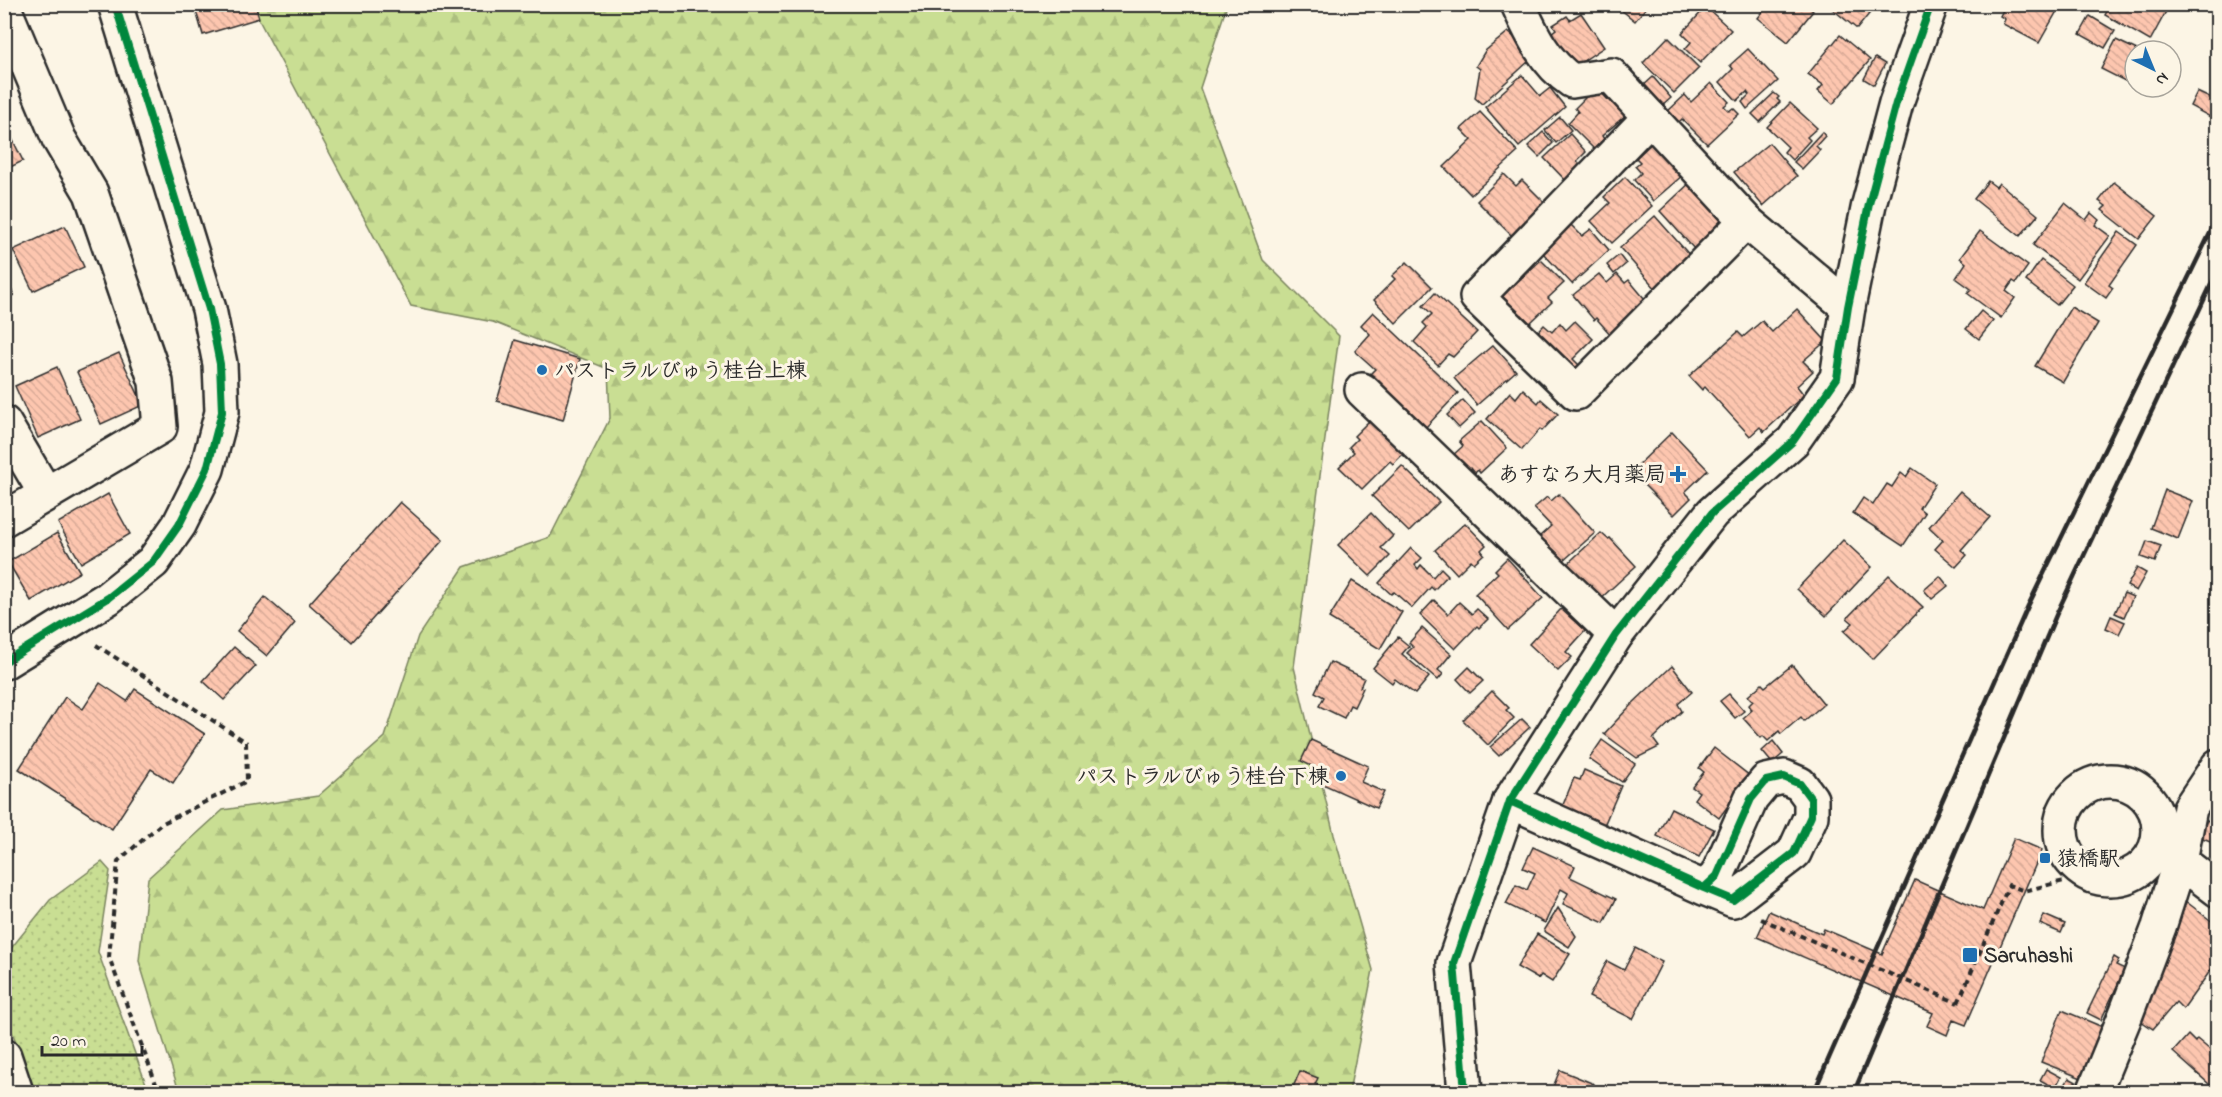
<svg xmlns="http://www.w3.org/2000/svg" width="2222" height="1097" viewBox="0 0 2222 1097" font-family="'Indie Flower','Klee One',sans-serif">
<defs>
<pattern id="grass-dots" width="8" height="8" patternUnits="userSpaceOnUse" patternTransform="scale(1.5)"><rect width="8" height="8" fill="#c9de93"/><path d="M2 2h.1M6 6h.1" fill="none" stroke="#adbf7f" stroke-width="1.8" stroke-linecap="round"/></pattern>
<pattern id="forest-firs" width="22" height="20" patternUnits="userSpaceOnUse" patternTransform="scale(1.5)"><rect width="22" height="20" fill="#c9de93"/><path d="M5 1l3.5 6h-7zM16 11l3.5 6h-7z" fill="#adbf7f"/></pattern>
<pattern id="building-back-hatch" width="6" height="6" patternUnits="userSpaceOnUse" patternTransform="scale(1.5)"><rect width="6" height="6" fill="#fdc6af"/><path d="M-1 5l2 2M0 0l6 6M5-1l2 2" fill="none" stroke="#d9aa97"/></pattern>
</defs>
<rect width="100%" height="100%" fill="#fcf5e5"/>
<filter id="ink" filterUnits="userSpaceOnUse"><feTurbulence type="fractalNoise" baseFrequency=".0167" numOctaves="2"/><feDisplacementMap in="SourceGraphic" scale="12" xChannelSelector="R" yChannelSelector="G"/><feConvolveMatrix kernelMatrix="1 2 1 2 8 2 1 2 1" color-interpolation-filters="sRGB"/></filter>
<g filter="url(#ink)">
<!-- grass -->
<path fill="url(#grass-dots)" stroke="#7a845f" stroke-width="1.5" d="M102 862 110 871 98 952 149 1092H33L17 1044 5 1016 4 957 50 900Z"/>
<!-- forest -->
<path fill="url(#forest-firs)" stroke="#7a845f" stroke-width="1.5" d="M251 5H1227L1200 88 1263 260 1339 336 1294 667 1334 835 1373 970 1349 1092H183L177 1085 139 961 148 878 223 810 318 796 385 737 418 636 464 567 550 537 610 418 608 369 493 322 411 306Z"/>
<!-- building -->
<g fill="url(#building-back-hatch)" stroke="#2b2b2b" stroke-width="1.5">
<path d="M194 4H255L259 18 203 35Z"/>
<path d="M1622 4H1649L1635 21 1619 8Z"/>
<path d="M1769 4H1805L1813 11 1788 42 1758 18Z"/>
<path d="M1826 4H1877L1857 29Z"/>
<path d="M2006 4H2061L2039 43 2003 24 2005 19 2000 16Z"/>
<path d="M2111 4H2170L2150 41 2105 15Z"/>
<path d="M1706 7 1731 30 1700 63 1685 49 1691 42 1682 33Z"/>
<path d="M1581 13 1604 47 1574 67 1551 33 1556 29 1553 25 1567 16 1570 20Z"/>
<path d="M2090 16 2115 31 2105 48 2080 34Z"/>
<path d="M1508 32 1525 46 1522 53 1529 61 1482 104 1475 98 1480 69 1476 66 1485 51Z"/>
<path d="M1840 35 1870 60 1833 104 1818 91 1823 85 1808 74Z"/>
<path d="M1668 37 1699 68 1674 93 1643 63Z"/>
<path d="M2116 40 2139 51H2135V81L2133 85 2101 69Z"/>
<path d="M1748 49 1778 81 1747 109 1742 102 1749 95 1747 92 1737 101 1720 82 1733 69 1730 65Z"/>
<path d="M1875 58 1885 64 1874 85 1864 79Z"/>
<path d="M1522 75 1540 96 1550 88 1565 107 1519 147 1485 107Z"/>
<path d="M1653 77 1671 98 1661 107 1642 87Z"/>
<path d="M1711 83 1729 102 1724 106 1729 111 1733 108 1739 114 1707 144 1682 119 1678 123 1667 112 1685 95 1691 102Z"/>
<path d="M1596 87 1608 100 1612 96 1628 113 1602 136 1604 139 1594 149 1568 123 1578 112 1575 108Z"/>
<path d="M2197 92 2218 102 2212 118 2190 106Z"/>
<path d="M1774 93 1779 97 1777 99 1780 102 1760 122 1752 114Z"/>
<path d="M1790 103 1817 128 1807 137 1810 140 1792 160 1784 152 1788 147 1767 127Z"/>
<path d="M1480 112 1518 152 1471 195 1444 167 1472 140 1461 129Z"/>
<path d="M1560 117 1571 130 1556 143 1545 130Z"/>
<path d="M4 122 23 161 4 170Z"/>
<path d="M1543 132 1553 143 1539 157 1528 146Z"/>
<path d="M1822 132 1825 136 1816 146 1820 150 1802 169 1794 162Z"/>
<path d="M1570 134 1586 152 1577 161 1581 165 1565 180 1544 158Z"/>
<path d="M1654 141 1683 175 1653 201 1634 180 1641 173 1635 166 1640 162 1636 158Z"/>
<path d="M1769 143 1797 176 1763 206 1734 172Z"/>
<path d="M1504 174 1516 186 1522 180 1545 203 1512 236 1477 201Z"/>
<path d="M1625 177 1652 206 1612 243 1591 221 1610 203 1604 197Z"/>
<path d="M1692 181 1733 218 1696 251 1660 211Z"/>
<path d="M1988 181 1996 187 1999 183 2038 215 2020 236 1974 199Z"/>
<path d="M2114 182 2157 216 2139 239 2102 210 2106 206 2099 201Z"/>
<path d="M2065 203 2086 220 2091 213 2099 220 2095 225 2110 236 2078 279 2033 245Z"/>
<path d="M1655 216 1692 258 1656 289 1620 248Z"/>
<path d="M1571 225 1582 236 1591 229 1609 250 1572 284 1542 252Z"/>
<path d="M65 226 84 267 33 291 13 250Z"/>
<path d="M1980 231 2028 266 2016 283 2013 281 2006 291 2015 298 2001 318 1967 293 1971 289 1956 278 1966 263 1960 258Z"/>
<path d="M2119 232 2137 245 2109 285 2113 288 2106 298 2084 282Z"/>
<path d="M1619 255 1626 264 1614 274 1607 265Z"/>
<path d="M1541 260 1564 283 1548 298 1552 302 1530 323 1522 315 1519 318 1501 297Z"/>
<path d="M2041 260 2073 285 2057 305 2026 281Z"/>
<path d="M1407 262 1432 287 1396 323 1374 300 1395 279 1392 276Z"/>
<path d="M1599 274 1607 283 1617 274 1625 283 1629 280 1649 304 1611 335 1596 318 1594 320 1573 295Z"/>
<path d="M4 275 14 295 4 299Z"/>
<path d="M1435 293 1477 332 1453 357 1448 354 1438 365 1414 342 1427 327 1423 323 1432 314 1423 306Z"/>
<path d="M2071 307 2098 323 2063 382 2035 366Z"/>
<path d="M1797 309 1826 341 1803 361 1813 371 1797 386 1804 395 1764 432 1760 427 1750 436 1705 387 1702 390 1689 376 1738 332 1743 337 1762 321 1772 332Z"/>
<path d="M1981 311 1993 321 1979 339 1966 329Z"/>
<path d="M1373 312 1458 393 1426 427 1370 374 1375 369 1355 351 1370 334 1361 325Z"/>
<path d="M1575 321 1593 339 1573 359 1579 365 1574 370 1532 338 1544 325 1552 332 1560 323 1566 330Z"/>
<path d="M515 340 580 359 563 420 497 401Z"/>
<path d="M1493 345 1516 371 1477 405 1454 378Z"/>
<path d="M119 353 143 405 101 424 77 372Z"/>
<path d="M57 367 80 419 38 438 15 386Z"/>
<path d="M1523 389 1538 403 1541 399 1558 414 1542 431 1540 429 1522 450 1487 419 1510 392 1516 398Z"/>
<path d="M1463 400 1475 413 1459 428 1447 415Z"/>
<path d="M1369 421 1403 454 1393 464 1390 461 1362 489 1339 467 1354 452 1349 447 1357 439 1354 436Z"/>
<path d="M1482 421 1507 448 1480 473 1478 470 1475 473 1471 468 1466 472 1452 456 1463 446 1459 441Z"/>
<path d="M1672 432 1708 470 1685 492 1691 498 1674 515 1631 472Z"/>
<path d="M1402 466 1439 502 1409 532 1372 496Z"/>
<path d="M1912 468 1935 484 1919 508 1925 513 1903 546 1853 513 1863 498 1873 505 1887 484 1892 487 1901 473 1906 477Z"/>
<path d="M2165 490 2193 501 2178 539 2151 528Z"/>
<path d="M1960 491 1990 517 1961 550 1967 555 1956 567 1935 549 1943 540 1929 527Z"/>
<path d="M108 494 130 534 81 563 58 523Z"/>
<path d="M1559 494 1595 533 1563 561 1540 536 1551 526 1534 508 1547 497 1551 501Z"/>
<path d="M400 502 443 540 352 642 309 604Z"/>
<path d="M1371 513 1393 536 1381 548 1390 556 1370 576 1338 545Z"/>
<path d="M1465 523 1486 545 1481 550 1484 554 1474 563 1471 560 1457 574 1435 550Z"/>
<path d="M57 533 80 572 31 601 8 562Z"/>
<path d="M1601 533 1608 539 1610 538 1636 566 1599 600 1566 565Z"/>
<path d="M1843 540 1872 567 1826 616 1797 589Z"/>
<path d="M2147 541 2161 546 2155 562 2141 557Z"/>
<path d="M1411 548 1422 558 1415 565 1418 569 1421 565 1433 577 1441 568 1448 575 1434 590 1431 587 1412 608 1394 592 1391 594 1379 583Z"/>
<path d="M1507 558 1543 598 1508 630 1475 594 1498 573 1495 570Z"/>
<path d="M2137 568 2146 573 2136 591 2127 586Z"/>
<path d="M1889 575 1923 607 1873 659 1844 631 1853 623 1847 618Z"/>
<path d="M1940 576 1948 586 1932 599 1924 590Z"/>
<path d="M1352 581 1402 612 1380 649 1329 618Z"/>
<path d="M2124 593 2133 597 2124 617 2115 613Z"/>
<path d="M265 597 295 623 267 656 237 631Z"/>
<path d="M1434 600 1448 614 1459 602 1472 614 1477 609 1488 619 1479 628 1477 626 1455 649 1420 615Z"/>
<path d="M1561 609 1585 631 1566 652 1572 657 1558 671 1529 644Z"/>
<path d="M2111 616 2125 622 2119 634 2106 628Z"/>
<path d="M1422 628 1451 654 1438 670 1443 674 1438 680 1407 653 1413 647 1409 643Z"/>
<path d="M1398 637 1409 646 1402 654 1429 677 1415 694 1395 679 1392 683 1373 668Z"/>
<path d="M234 647 256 666 224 700 203 681Z"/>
<path d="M1330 662 1364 678 1360 687 1363 688 1354 707 1350 705 1344 718 1319 706 1324 697 1315 692Z"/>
<path d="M1792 665 1824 704 1804 721 1801 717 1781 734 1779 731 1768 741 1763 736 1761 738 1743 718 1752 710 1749 705 1753 701 1748 696 1762 684 1765 687Z"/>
<path d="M1672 666 1692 692 1678 704 1682 711 1653 739 1659 747 1637 758 1604 734 1631 705Z"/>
<path d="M1469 667 1483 681 1470 693 1457 679Z"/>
<path d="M100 683 127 701 135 689 205 734 173 783 151 769 112 829 19 769 65 697 83 709Z"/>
<path d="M1492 691 1509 708 1506 710 1514 718 1488 745 1463 720Z"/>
<path d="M1729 694 1744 711 1735 718 1720 701Z"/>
<path d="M1522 719 1530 727 1499 756 1490 747Z"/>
<path d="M1311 740 1368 766 1361 782 1384 792 1376 808 1316 781 1322 771 1301 761Z"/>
<path d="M1602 740 1635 764 1622 782 1589 759Z"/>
<path d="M1773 741 1783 754 1772 763 1762 751Z"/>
<path d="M1714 748 1750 776 1719 818 1694 799 1699 792 1692 787 1704 772 1699 768Z"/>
<path d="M1584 770 1621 786 1602 830 1560 812 1574 778 1580 780Z"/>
<path d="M1671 808 1714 829 1699 857 1657 836Z"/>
<path d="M2218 809V844L2200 837 2207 820 2212 822Z"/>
<path d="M2014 838 2042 850 1966 1025 1953 1020 1947 1035 1927 1026 1933 1013 1757 937 1769 911 1822 934 1824 929 1882 954 1915 880 1983 910Z"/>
<path d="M1533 847 1575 866 1570 877 1616 899 1604 923 1563 904 1568 893 1561 889 1545 923 1506 904 1516 885 1527 890 1535 873 1523 868Z"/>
<path d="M2184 900 2218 926V960L2183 1009 2176 1002 2153 1029 2138 1019Z"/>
<path d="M1558 908 1576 936 1569 947 1544 931Z"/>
<path d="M2044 915 2065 924 2061 933 2040 924Z"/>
<path d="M1537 934 1570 954 1552 982 1541 975 1538 979 1517 967Z"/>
<path d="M1635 948 1662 962 1633 1019 1589 997 1607 961 1624 970Z"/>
<path d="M2114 957 2119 960 2116 965 2125 969 2101 1020 2087 1013Z"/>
<path d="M2062 1010 2105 1028 2084 1079 2041 1062Z"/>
<path d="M2188 1035 2195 1042 2197 1039 2210 1050 2218 1041V1092L2173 1052Z"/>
<path d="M2046 1069 2061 1077 2055 1088 2040 1080Z"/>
<path d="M1560 1070 1594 1084 1591 1092H1551Z"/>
<path d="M1300 1071 1318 1078 1315 1084 1325 1088 1323 1092H1291Z"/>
<path d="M2069 1078 2084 1086 2080 1092H2070L2063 1089Z"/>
</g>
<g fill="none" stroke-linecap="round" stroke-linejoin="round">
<!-- minor casing -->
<g stroke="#2b2b2b" stroke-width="38">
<g id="minor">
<path d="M1518 4C1531 33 1545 63 1572 81L1611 75 1746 221 1848 307"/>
<path d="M4 8 59 139 91 193 156 382 160 427 4 519"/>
<path d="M1650 117 1477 297 1576 393 1746 221"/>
<path d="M1362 390 1616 635"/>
<path d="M4 423 46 494"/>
<path d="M4 662 108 598 153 562 179 525 207 469 222 412 220 364 209 309 115 4"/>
<path d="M1510 801 1704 888 1717 876 1751 799 1766 781 1784 777 1800 784 1811 799V816L1794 853 1733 900 1704 888"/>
<path d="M4 1056 16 1092"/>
<path d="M1465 1092 1454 963 1510 801 1616 635 1712 513 1793 441 1837 378 1848 307 1869 204 1896 103 1931 4"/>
<path d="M2094 1092 2126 1014 2159 927 2180 861 2190 808 2218 766"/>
</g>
</g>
<!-- major casing -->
<g stroke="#2b2b2b" stroke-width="38">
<g id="major">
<circle cx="2110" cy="830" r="49"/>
<path d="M2154 852 2180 861 2218 890"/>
</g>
</g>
<!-- path -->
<g stroke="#2b2b2b" stroke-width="4" stroke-dasharray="6 4.5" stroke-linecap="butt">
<path d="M96 645 246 742 247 781 161 824 118 861 109 957 159 1092"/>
<path d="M1761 919 1820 944"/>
<path d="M1958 1003 2009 885 2024 891 2088 875"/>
</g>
<!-- minor -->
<use href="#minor" stroke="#fcf5e5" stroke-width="33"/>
<!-- major -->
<use href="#major" stroke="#fcf5e5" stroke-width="33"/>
<!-- rail -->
<g stroke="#2b2b2b" stroke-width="4.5">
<path d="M1814 1092 2028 606 2218 217"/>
<path d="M1854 1092 2057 613 2218 270"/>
</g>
<!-- path-bridge -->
<path stroke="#2b2b2b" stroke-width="4" stroke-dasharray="6 4.5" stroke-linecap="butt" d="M1820 944 1958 1003"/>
<!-- cycleway casing -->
<g stroke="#fcf5e5" stroke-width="11">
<g id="cycleway">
<path d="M4 662 108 598 153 562 179 525 207 469 222 412 220 364 209 309 115 4"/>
<path d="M1510 801 1704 888 1717 876 1751 799 1766 781 1784 777 1800 784 1811 799V816L1794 853 1733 900 1704 888"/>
<path d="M1465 1092 1454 963 1510 801 1616 635 1712 513 1793 441 1837 378 1848 307 1869 204 1896 103 1931 4"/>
</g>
</g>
<!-- cycleway -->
<use href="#cycleway" stroke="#00873e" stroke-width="8"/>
</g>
</g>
<!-- markers -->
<g fill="#1f6fb2" stroke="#fcf5e5" stroke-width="2">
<circle cx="542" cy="370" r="6"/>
<path d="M1675 465h6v6h6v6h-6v6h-6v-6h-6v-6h6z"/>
<circle cx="1341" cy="776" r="6"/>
<rect x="2039" y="852" width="12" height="12" rx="3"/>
<rect x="1962" y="947" width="16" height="16" rx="3"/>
</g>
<g text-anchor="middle" stroke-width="6" stroke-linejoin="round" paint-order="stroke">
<!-- poi labels -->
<g font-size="21" font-weight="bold" fill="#2b2b2b" stroke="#fcf5e5" text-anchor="start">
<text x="554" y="377">パストラルびゅう桂台上棟</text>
<text x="1666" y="481" text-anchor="end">あすなろ大月薬局</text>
<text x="1329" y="783" text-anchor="end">パストラルびゅう桂台下棟</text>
<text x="2057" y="865">猿橋駅</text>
<text x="1984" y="962">Saruhashi</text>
</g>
</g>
<!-- margin -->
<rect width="2222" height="1097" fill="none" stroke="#fcf5e5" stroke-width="24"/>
<rect x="12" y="12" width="2198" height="1073" fill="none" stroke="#2b2b2b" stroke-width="2" filter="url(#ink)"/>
<!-- north arrow -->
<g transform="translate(2153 69) rotate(137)"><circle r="28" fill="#fcf5e5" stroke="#a8a49b" stroke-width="1.5"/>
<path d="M0-4.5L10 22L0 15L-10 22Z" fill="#1f6fb2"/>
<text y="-9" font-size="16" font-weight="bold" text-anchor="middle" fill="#2b2b2b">N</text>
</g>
<!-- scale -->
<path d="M42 1046v9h100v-9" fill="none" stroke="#2b2b2b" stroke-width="3"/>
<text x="51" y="1046" font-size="18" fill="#2b2b2b" stroke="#fcf5e5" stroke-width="4.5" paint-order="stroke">20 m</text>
</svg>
